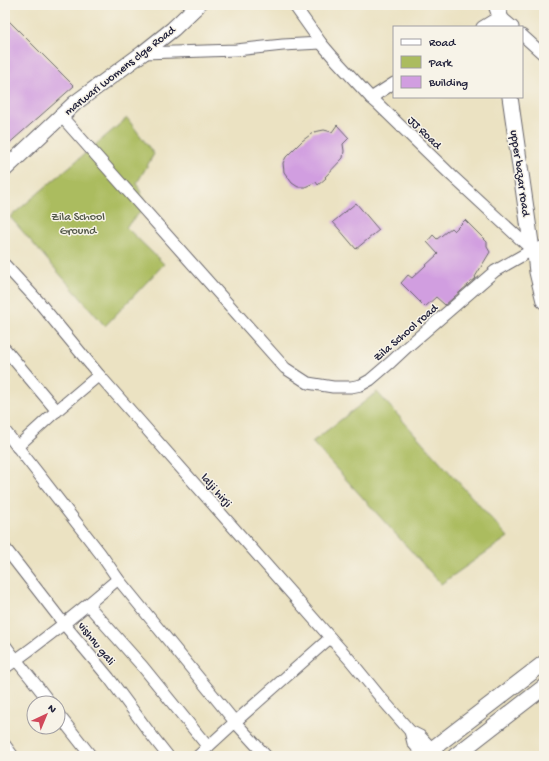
<svg xmlns="http://www.w3.org/2000/svg" width="549" height="761" viewBox="0 0 549 761" font-family="'Gochi Hand',sans-serif">
<rect width="100%" height="100%" fill="#f7f3e8"/>
<filter id="ink" filterUnits="userSpaceOnUse"><feTurbulence type="fractalNoise" baseFrequency=".025" numOctaves="2"/><feDisplacementMap in="SourceGraphic" scale="8" xChannelSelector="R" yChannelSelector="G"/><feConvolveMatrix kernelMatrix="1 2 1 2 8 2 1 2 1" color-interpolation-filters="sRGB"/></filter>
<filter id="wash" filterUnits="userSpaceOnUse"><feTurbulence type="fractalNoise" baseFrequency=".012" numOctaves="4" result="noise"/><feDisplacementMap in="SourceGraphic" scale="16" xChannelSelector="R" yChannelSelector="G"/><feGaussianBlur stdDeviation="0.9" result="paint"/><feColorMatrix in="noise" values="0 0 0 0 0 0 0 0 0 0 0 0 0 0 0 0 0 1.4 0 .05"/><feComposite in="paint" operator="in"/></filter>
<g filter="url(#wash)">
<rect width="100%" height="100%" fill="#ebe2c2"/>
<!-- green -->
<g fill="#abbc5f" stroke="#666f4d">
<path d="M127 118 154 154 137 183 146 206 126 227 164 264 105 326 10 217Z"/>
<path d="M377 392 508 537 441 584 312 442Z"/>
</g>
<g id="blocks">
<!-- building -->
<g fill="#d19ee0">
<path d="M5 17 74 86 5 147Z"/>
<path d="M337 125 349 138 343 144 344 151 343 158 325 177 326 178 318 185 316 182 305 187H298L292 183 284 172 283 163 286 157 302 141 314 132 324 130 332 132Z"/>
<path d="M356 203 379 230 356 249 333 222Z"/>
<path d="M465 220 487 242V247L490 252 475 277 476 278 445 305 436 297 425 307 401 283 408 275 412 278 438 254 427 242 433 235 437 239 451 228 454 231Z"/>
</g>
</g>
</g>
<g filter="url(#ink)">
<use href="#blocks" fill-opacity="0" stroke="#68656a" stroke-width="1"/>
<g fill="none" stroke-linecap="round" stroke-linejoin="round">
<!-- street casing -->
<g stroke="#68656a" stroke-width="13">
<g id="street">
<path d="M482 27 500 16 513 27"/>
<path d="M522 35 544 55"/>
<path d="M143 53 236 50 283 45 321 43"/>
<path d="M371 98 394 83"/>
<path d="M61 116 285 368 308 383 333 387H351L361 385 370 380 391 362 407 347 495 271 532 250 451 175 378 104 371 98 333 57 321 43 294 5"/>
<path d="M5 265 38 301 99 375 350 660 381 698 410 731 420 736 439 756"/>
<path d="M5 349 57 411"/>
<path d="M5 431 100 553 118 579 235 722 266 756"/>
<path d="M17 447 54 413 99 375"/>
<path d="M5 548 64 624 109 678 149 732 168 756"/>
<path d="M88 605 143 667 208 747"/>
<path d="M5 645C19 665 36 683 50 703"/>
<path d="M5 668C44 640 82 610 118 579"/>
<path d="M58 714 91 756"/>
<path d="M410 731 413 743 424 756"/>
<path d="M5 745 13 756"/>
<path d="M198 756 235 722 330 638"/>
</g>
</g>
<!-- secondary casing -->
<g stroke="#68656a" stroke-width="17">
<g id="secondary">
<path d="M496 5 500 16 501 27"/>
<path d="M510 97 532 250 537 253"/>
<path d="M5 169 75 103 143 53 173 29 198 5"/>
<path d="M544 248 535 254 537 272 544 301"/>
<path d="M423 756 544 663"/>
<path d="M455 756 544 687"/>
</g>
</g>
<!-- street -->
<use href="#street" stroke="#fff" stroke-width="11"/>
<!-- secondary -->
<use href="#secondary" stroke="#fff" stroke-width="15"/>
</g>
</g>
<g text-anchor="middle" stroke-width="3" stroke-linejoin="round" paint-order="stroke">
<!-- street labels -->
<g font-size="12" fill="#22223b" stroke="#f7f3e8">
<text transform="translate(119 70) rotate(-38)" y="4">marwari womens clge Road</text>
<text transform="translate(425 132) rotate(44)" y="4">JJ Road</text>
<text transform="translate(521 173) rotate(82)" y="4">upper bazar road</text>
<text transform="translate(405 332) rotate(-41)" y="4">Zila School road</text>
<text transform="translate(217 490) rotate(49)" y="4">lalji hirji</text>
<text transform="translate(97 643) rotate(51)" y="4">vishnu gali</text>
</g>
<!-- park labels -->
<g font-size="12" fill="#525848" stroke="#f7f3e8">
<text x="78" y="220">Zila School<tspan x="78" dy="14">Ground</tspan></text>
</g>
</g>
<!-- margin -->
<rect width="549" height="761" fill="none" stroke="#f7f3e8" stroke-width="20"/>
<!-- legend -->
<rect x="393" y="26" width="130" height="72" fill="#f7f3e8" stroke="#a29fa3"/>
<rect x="401" y="39" width="20" height="6" fill="#ffffff" stroke="#a29fa3"/>
<text x="429" y="46" font-size="12" fill="#22223b">Road</text>
<rect x="401" y="56" width="20" height="12" fill="#abbc5f" stroke="#a29fa3"/>
<text x="429" y="66" font-size="12" fill="#22223b">Park</text>
<rect x="401" y="76" width="20" height="12" fill="#d19ee0" stroke="#a29fa3"/>
<text x="429" y="86" font-size="12" fill="#22223b">Building</text>
<!-- north arrow -->
<g transform="translate(46 715) rotate(44)"><circle r="19" fill="#f7f3e8" stroke="#a29fa3"/>
<path d="M0-3L7 15L0 10L-7 15Z" fill="#d1495b"/>
<text y="-6" font-size="11" font-weight="bold" text-anchor="middle" fill="#22223b">N</text>
</g>
</svg>
